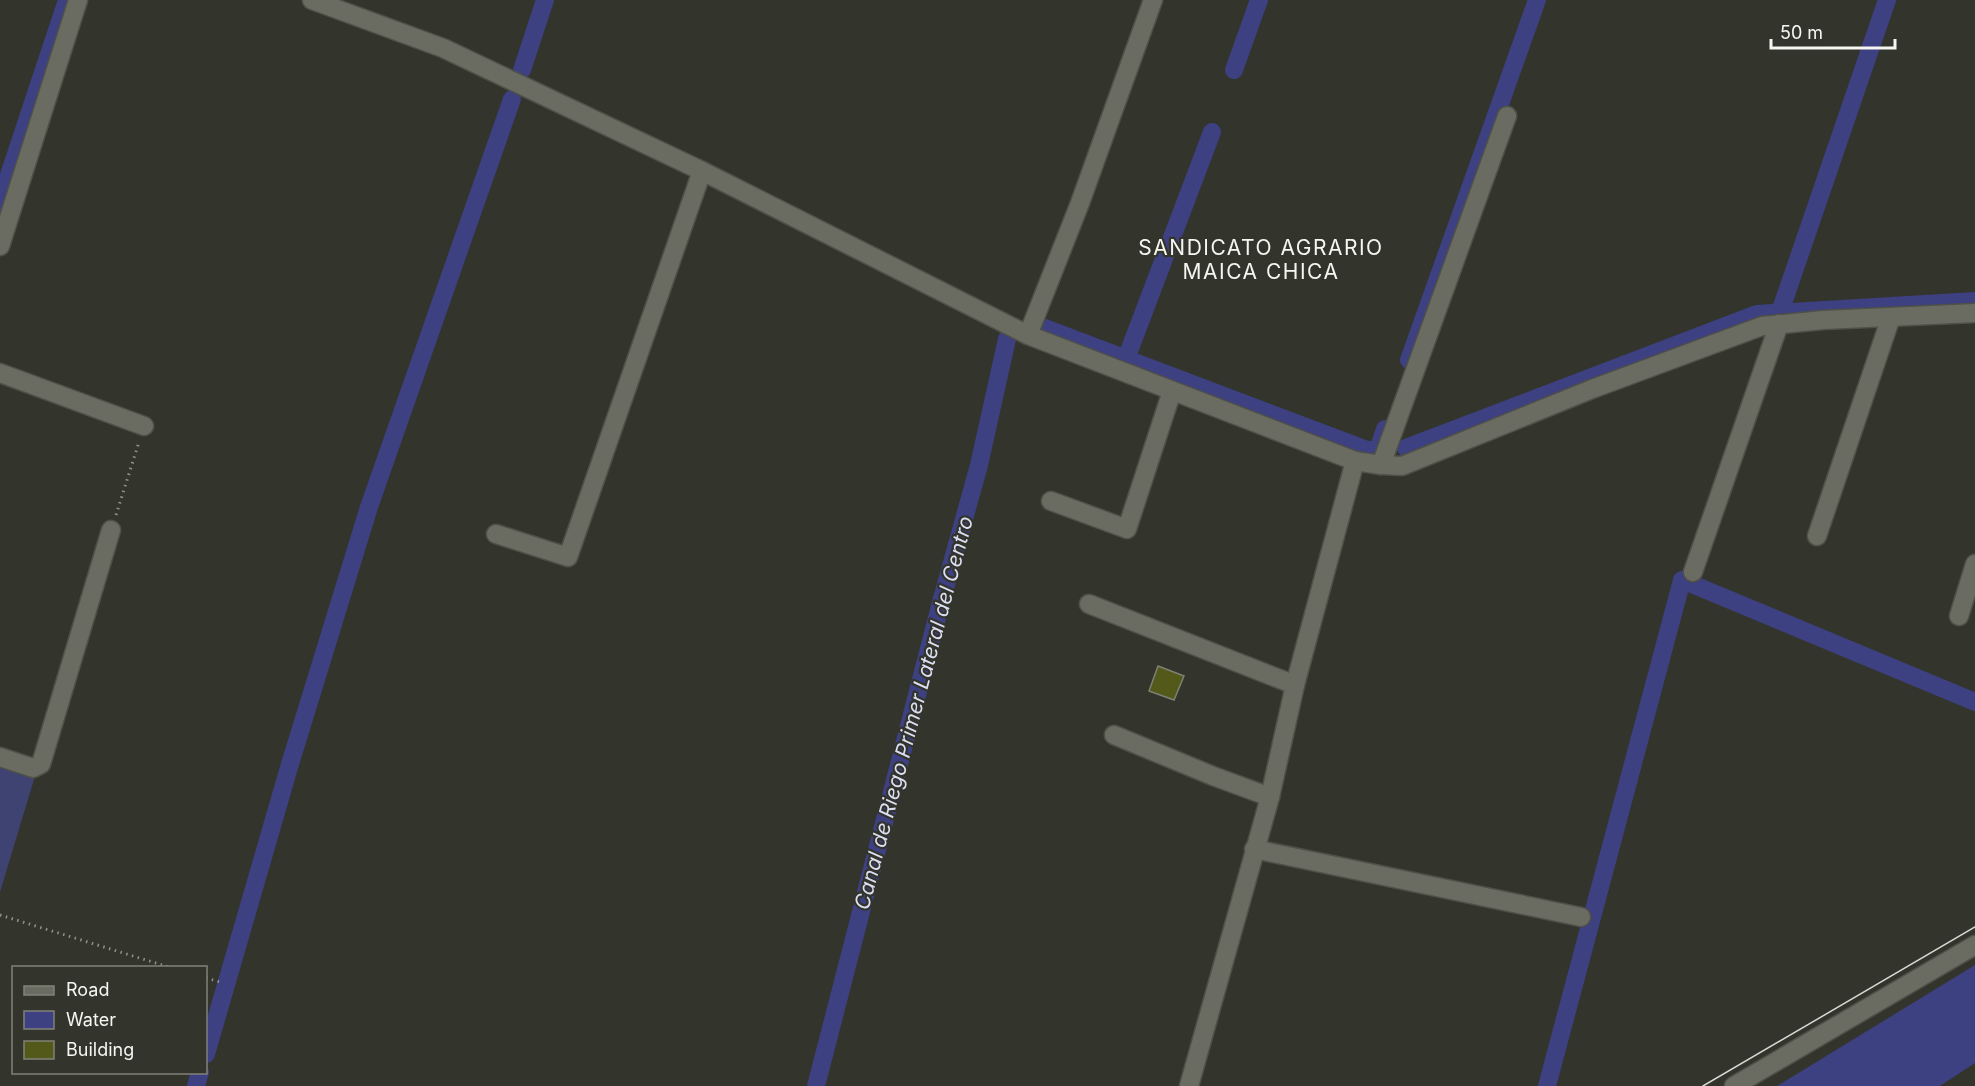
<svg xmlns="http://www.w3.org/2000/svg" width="1975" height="1086" viewBox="0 0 1975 1086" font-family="Inter,sans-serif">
<rect width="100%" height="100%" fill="#33342b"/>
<!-- green -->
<path fill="#3f4372" d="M0 760 36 773 0 892Z"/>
<!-- water -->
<path fill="#3d4081" d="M1975 965V1063L1940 1086H1777Z"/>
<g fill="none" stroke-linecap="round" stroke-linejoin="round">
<!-- canal -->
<g stroke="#3d4081" stroke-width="18">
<path d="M522 70 545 0"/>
<path d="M1234 70 1259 0"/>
<path d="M0 202 67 0"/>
<path d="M1780 312 1887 0"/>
<path d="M1042 327 1367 450H1378L1385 429"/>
<path d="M1126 359 1212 132"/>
<path d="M1409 360 1537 0"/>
<path d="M1406 448 1757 314 1975 301"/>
<path d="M206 1054 290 764 369 507 512 99"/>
<path d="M196 1086 200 1072"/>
<path d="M816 1086 940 606 979 465 1007 339"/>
<path d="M1547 1086 1682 580 1975 702"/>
</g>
</g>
<!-- building -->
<path fill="#535918" stroke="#7e8076" stroke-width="1.5" d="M1158 666 1184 676 1174 700 1149 691Z"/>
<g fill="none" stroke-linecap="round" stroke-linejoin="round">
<!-- minor casing -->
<g stroke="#4f5048" stroke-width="21">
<g id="minor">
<path d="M312 0 443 48 702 171 1028 335 1355 461 1381 465 1402 466 1592 389 1762 326 1823 320 1975 313"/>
<path d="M0 246 78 0"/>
<path d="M1028 335 1080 203 1153 0"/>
<path d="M0 373 144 426"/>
<path d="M1381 465 1507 116"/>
<path d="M1051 501 1127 529 1172 391"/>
<path d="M496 534 568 557 702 171"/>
<path d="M1817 536 1891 317"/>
<path d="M1693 572 1779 324"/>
<path d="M1089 604 1295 685"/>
<path d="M1959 616 1975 564"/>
<path d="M1114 735 1213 776 1270 797"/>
<path d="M0 757 33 768 41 764 111 530"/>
<path d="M1254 849 1581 917"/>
<path d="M1189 1086 1270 797 1295 685 1355 461"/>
<path d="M1734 1086 1975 945"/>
</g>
</g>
<!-- path -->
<g stroke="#90918a" stroke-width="3" stroke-dasharray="1.5 4.5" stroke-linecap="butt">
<path d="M116 515 139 442"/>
<path d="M0 915 172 968"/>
<path d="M206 978 220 982"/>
</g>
<!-- minor -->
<use href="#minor" stroke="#6a6c62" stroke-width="18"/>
<!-- tram -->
<path stroke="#d9dad4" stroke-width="1.5" d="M1703 1086 1975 927"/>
</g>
<g text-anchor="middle" stroke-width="4.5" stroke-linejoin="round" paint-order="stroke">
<!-- neighbourhood labels -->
<g font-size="21" letter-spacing="1.5" fill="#f5f6f0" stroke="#33342b">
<text x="1261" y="255">SANDICATO AGRARIO<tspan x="1261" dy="24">MAICA CHICA</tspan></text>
</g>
<!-- water labels -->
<g font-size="21" font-style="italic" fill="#dcdff4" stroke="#33342b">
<text transform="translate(914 713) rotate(-75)" y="7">Canal de Riego Primer Lateral del Centro</text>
</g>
</g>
<!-- legend -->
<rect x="12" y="966" width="195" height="108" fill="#33342b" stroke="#81827a" stroke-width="1.5"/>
<rect x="24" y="986" width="30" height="9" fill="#6a6c62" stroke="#81827a" stroke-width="1.5"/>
<text x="66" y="996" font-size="18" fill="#f5f6f0">Road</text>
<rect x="24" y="1011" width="30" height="18" fill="#3d4081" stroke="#81827a" stroke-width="1.5"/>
<text x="66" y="1026" font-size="18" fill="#f5f6f0">Water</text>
<rect x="24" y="1041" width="30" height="18" fill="#535918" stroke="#81827a" stroke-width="1.5"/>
<text x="66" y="1056" font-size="18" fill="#f5f6f0">Building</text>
<!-- scale -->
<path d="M1771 39v9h124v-9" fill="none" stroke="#f5f6f0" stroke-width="3"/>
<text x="1780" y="39" font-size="18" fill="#f5f6f0" stroke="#33342b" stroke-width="4.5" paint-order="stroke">50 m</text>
</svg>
